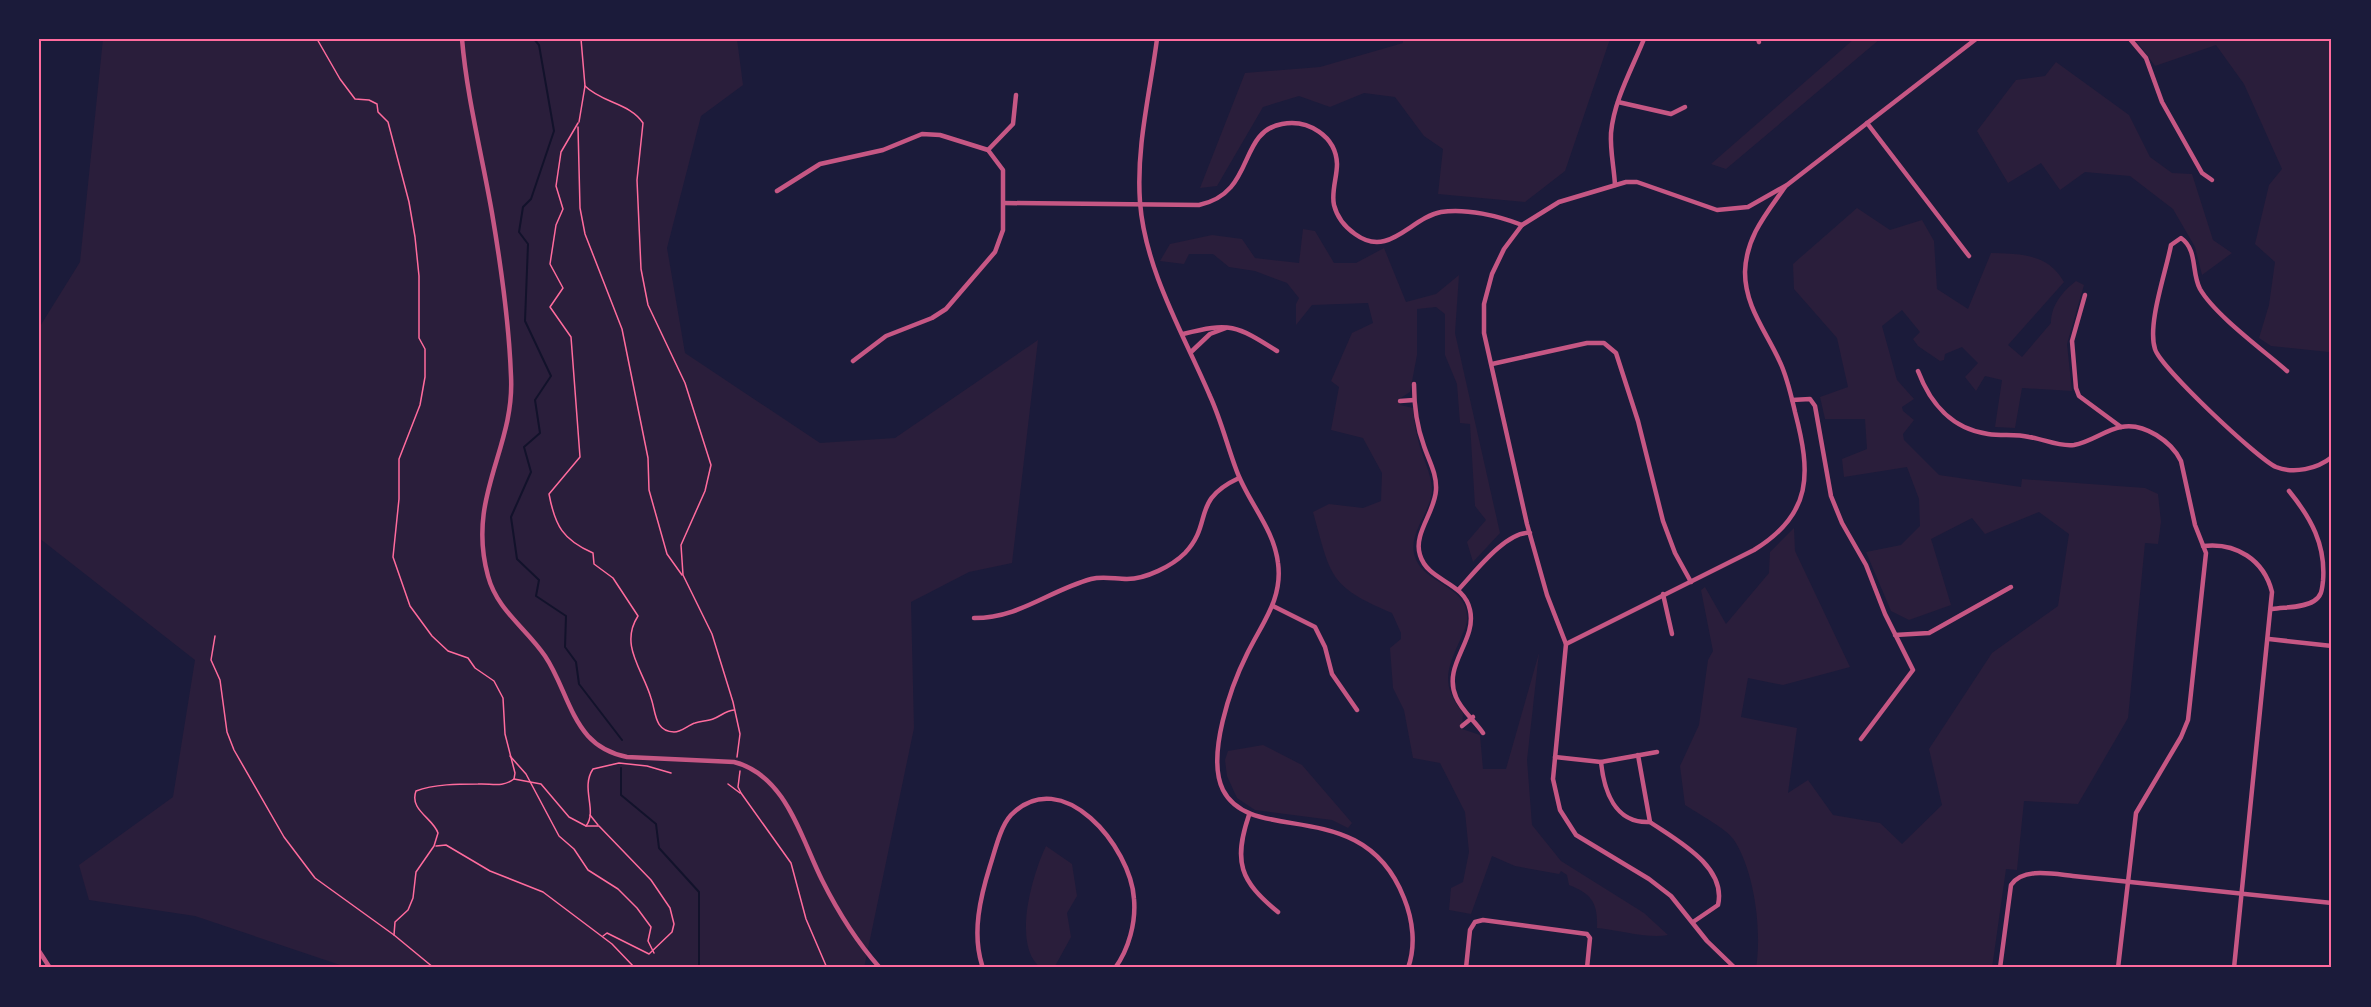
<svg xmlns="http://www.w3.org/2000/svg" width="2371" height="1007" viewBox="0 0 2371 1007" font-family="'DM Sans',sans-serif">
<rect width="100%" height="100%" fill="#1b1b3a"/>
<!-- green -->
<g fill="#2a1e3b">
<path d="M103 39H737L743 85 701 116 667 248 685 353 820 443 895 438 1038 340 1012 563 969 572 911 602 914 728 864 968H349L195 916 89 900 79 865 173 797 195 660 39 538V328L80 262Z"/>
<path d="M1403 39H1610L1565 171 1525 202 1438 194 1443 149 1424 136 1395 97 1364 93 1330 107 1299 96 1263 107 1217 186 1200 188 1245 73 1320 67 1403 43Z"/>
<path d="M1854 39H1880L1726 169 1711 164Z"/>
<path d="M2135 39H2332V349L2329 352 2271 346 2259 338 2269 305 2275 262 2255 244 2269 185 2282 169 2244 84 2216 45 2155 66Z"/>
<path d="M2056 62 2129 115 2150 157 2172 173 2192 174 2213 240 2232 253 2202 275 2195 247 2173 209 2130 176 2085 172 2060 190 2041 163 2008 183 1977 131 2016 80 2045 76Z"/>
<path d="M1857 208 1890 230 1922 220 1934 241 1937 289 1968 309 1991 253C2020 254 2048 253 2064 282L2008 345 2022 357 2051 323C2051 305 2063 291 2076 281L2084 285 2067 344 2072 391 2022 388 2015 428 1995 427 2002 380 1985 376 1976 391 1965 377 1978 363 1962 347 1945 354 1944 360 1940 361 1918 346 1913 339 1920 332 1902 310 1882 326 1897 380 1914 399 1902 407 1903 411 1914 420 1903 434 1904 440 1939 475 2021 487 2022 479 2145 488 2158 494 2161 522 2158 544 2145 543 2128 718 2078 804 2024 801 2017 870 2006 869 1992 968 1926 966 1925 968H1756C1762 932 1755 872 1734 840 1727 829 1697 813 1685 805L1680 766 1699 725 1708 660 1713 651 1701 590 1705 587 1726 624 1769 573 1770 552 1794 528 1795 551 1850 667 1783 685 1748 678 1741 717 1797 728 1788 793 1808 780 1833 815 1880 823 1902 844 1942 805 1929 749 1992 653 2058 606 2069 534 2039 512 1985 534 1972 518 1931 539 1951 605 1909 620 1891 611 1866 552 1901 545 1920 526 1919 499 1907 467 1844 477 1842 459 1867 449 1865 419H1825L1820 397 1848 387 1837 338 1794 289 1793 264Z"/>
<path d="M1303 229 1315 231 1334 263H1356L1384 248 1406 302 1436 294 1459 275 1455 333 1500 533 1473 562 1467 542 1486 520 1475 506 1470 424 1460 423 1457 384 1445 355V314L1436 307 1417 309V355L1410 392 1399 399 1400 405 1413 408C1414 418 1415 429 1418 439 1421 455 1433 476 1432 492 1430 513 1407 535 1415 557 1423 583 1467 586 1467 616 1468 623 1464 631 1461 638 1447 669 1440 684 1463 713L1462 729 1480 735 1483 769H1506L1539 653 1527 760 1532 825 1561 861 1644 913 1668 935C1648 939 1619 930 1597 928 1598 903 1592 894 1569 885L1567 875 1561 871 1559 874 1515 866 1492 856 1471 914 1449 910 1451 888 1463 882 1469 852 1465 812 1440 763 1413 758 1404 710 1393 688 1390 648 1401 639V633L1392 613C1328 586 1331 576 1313 512L1329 504 1363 508 1381 501 1382 473 1363 438 1331 430 1339 387 1331 381 1352 333 1373 323 1368 303 1312 305 1296 325V304L1299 298 1287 283 1255 271 1229 267 1213 254H1189L1184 264 1160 261 1170 244 1212 235 1242 239 1255 258 1299 263Z"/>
<path d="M1263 745 1302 765 1352 823 1348 828 1332 820 1255 810 1237 798 1227 776 1225 760 1228 751Z"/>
<path d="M1046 846 1072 864 1077 896 1067 913 1071 937 1054 968H1041C1011 946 1033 873 1046 846Z"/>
</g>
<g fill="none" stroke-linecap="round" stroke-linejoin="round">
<!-- stream -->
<g stroke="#12122b" stroke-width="2">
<path d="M534 39 539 45 554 131 531 199 523 207 519 232 528 244 525 321 551 376 535 400 540 433 524 447 531 472 511 517 517 559 539 580 536 596 566 616 565 647 576 662 579 684 622 740"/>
<path d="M621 768V795L656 824 659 848 699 892V968"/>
</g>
<!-- path -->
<g stroke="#ff6b9d" stroke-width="1.5">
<path d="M317 39 340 79 355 99 369 100 377 104 378 112 388 122 409 202 415 237 419 276V338L425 349V377L420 405 399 459V499L393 557 410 606 432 636 448 651 468 658 475 668 494 681 503 698 505 734 515 773 514 779C502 788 491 783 478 784 459 784 434 784 416 791 409 810 433 818 438 833L434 846 416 872 413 898 408 910 395 922 394 935"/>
<path d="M581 39 585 86C602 103 630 103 643 123L637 180 641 269 648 305 685 383 711 465 705 491 681 545 683 575 712 634 733 702 740 734 737 757"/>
<path d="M579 122 585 86"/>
<path d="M578 123 561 152 556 186 563 209 556 225 550 264 563 288 550 307 571 337 580 457 549 494C555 526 563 540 593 553L594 564 613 578 638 616C619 645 643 670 651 698 656 712 654 731 674 732 682 732 688 725 695 723 701 721 708 721 713 719 721 716 725 711 734 710"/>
<path d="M578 127 580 208 585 234 622 329 648 458 649 490 667 554 682 575"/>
<path d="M215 636 211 660 220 680 227 732 234 750 284 837 315 878 394 935 434 968"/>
<path d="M510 756 526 774 559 836 574 849 588 870 618 889 637 908 651 927 648 941 654 953"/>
<path d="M740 771 738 787 741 793 791 863 806 919 827 968"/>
<path d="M514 779 541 784 569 817 586 826C598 811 580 788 593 769L619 763 647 766 671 773"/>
<path d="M728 784 740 793"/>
<path d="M590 815 598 825"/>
<path d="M586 826H599L651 880 670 908 674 924 672 932 649 954 607 933 603 936"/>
<path d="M436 846 446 845 490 871 543 892 612 944 635 968"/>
</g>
<!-- minor -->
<g stroke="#c65784" stroke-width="4.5">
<path d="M462 39C467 98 482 155 492 213 501 266 509 322 511 376 515 449 466 496 488 576 497 610 526 628 545 656 562 681 568 713 588 736 598 747 612 754 627 757L734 762C786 775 801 838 822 880 838 912 856 941 880 968"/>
<path d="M1157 39C1150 93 1136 147 1140 202 1145 270 1184 335 1210 396 1221 420 1227 445 1236 469 1247 501 1274 528 1278 563 1283 599 1262 623 1247 654 1231 686 1206 756 1223 790 1252 847 1363 793 1404 898 1413 920 1416 946 1408 968"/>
<path d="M1758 39 1759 42"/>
<path d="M2130 39 2146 58 2162 102 2202 173 2212 180"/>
<path d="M1618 102 1671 114 1685 107"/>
<path d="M1867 123 1969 256"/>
<path d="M988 150 1013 124 1016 95"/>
<path d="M1615 185C1614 167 1610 151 1611 133 1614 100 1632 69 1644 39"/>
<path d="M777 191 820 164 883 150 922 134 940 135 988 150 1003 170V230L995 252 946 309 932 318 886 336 853 361"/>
<path d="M1004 203 1199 205C1256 193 1237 132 1282 124 1308 119 1336 136 1337 164 1337 178 1331 192 1334 205 1337 217 1345 227 1355 234 1389 259 1410 218 1441 212 1466 208 1499 216 1522 225"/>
<path d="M2085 295 2072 341 2076 388 2079 396 2121 427"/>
<path d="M1183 334C1230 322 1236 325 1277 351"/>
<path d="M1191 352 1210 334 1226 328"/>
<path d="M1492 364 1587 343H1604L1616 353 1638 421 1663 521 1675 553 1691 582"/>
<path d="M1918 371C1930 403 1952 429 1988 434 2002 436 2016 434 2029 437 2044 439 2059 447 2074 445 2091 442 2105 430 2121 427 2144 422 2172 442 2181 461L2195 525 2206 553 2190 702 2188 720 2181 737 2136 813 2118 968"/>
<path d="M2287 371C2263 350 2215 315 2200 289 2191 272 2198 250 2181 238L2171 245C2166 272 2147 324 2155 349 2160 367 2258 459 2276 467 2294 474 2317 469 2332 457"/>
<path d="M1414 384C1414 404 1417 427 1424 446 1429 461 1437 474 1436 490 1435 512 1413 534 1420 555 1428 582 1464 581 1470 610 1477 641 1442 665 1456 697 1461 710 1475 721 1483 733"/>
<path d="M1792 400 1810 399 1815 406 1831 496 1842 523 1866 565 1885 614 1913 670 1861 739"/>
<path d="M1400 401 1414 400"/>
<path d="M2203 546C2236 542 2264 560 2272 592L2234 968"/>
<path d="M1459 589C1474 573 1507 530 1530 533"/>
<path d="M1663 594 1672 634"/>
<path d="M1273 606 1315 627 1325 647 1332 674 1357 710"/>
<path d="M2272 609C2285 607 2303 608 2314 601 2322 596 2322 589 2323 581 2326 545 2311 518 2289 491"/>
<path d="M974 618C1020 618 1048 591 1091 579 1103 576 1115 579 1127 579 1146 579 1172 566 1185 553 1214 522 1190 501 1239 478"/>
<path d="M1895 635 1929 633 2011 587"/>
<path d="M2269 639 2332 646"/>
<path d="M1566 644 1754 550C1813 514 1811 473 1795 412 1791 395 1787 376 1779 360 1765 330 1745 306 1745 272 1746 237 1766 214 1785 187"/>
<path d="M1462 726 1473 717"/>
<path d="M1638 755 1650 822"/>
<path d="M1555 757 1601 762 1657 752"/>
<path d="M1601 762C1604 791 1615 824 1650 822 1676 840 1727 866 1718 905L1693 922"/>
<path d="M1249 815C1233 862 1240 881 1278 912"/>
<path d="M39 951 50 968"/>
<path d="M982 965C972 933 980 898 990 866 995 851 1000 827 1011 815 1062 763 1131 847 1134 899 1136 922 1129 949 1115 968"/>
<path d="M1466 968 1470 930 1475 922 1483 920 1587 934 1590 938 1587 968"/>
<path d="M1735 968 1707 941 1671 896 1649 879 1576 835 1560 810 1553 779 1566 644 1547 595 1527 524 1484 333V304L1492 274 1504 249 1522 225 1559 202 1626 182H1637L1717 210 1748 207 1787 185 1976 39"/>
<path d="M2000 968 2011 885C2023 867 2054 874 2073 876L2332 903"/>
</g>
</g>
<!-- border -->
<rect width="2371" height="1007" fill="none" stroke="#1b1b3a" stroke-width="81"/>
<rect x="40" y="40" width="2290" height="926" fill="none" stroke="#ff6b9d" stroke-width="2"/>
</svg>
